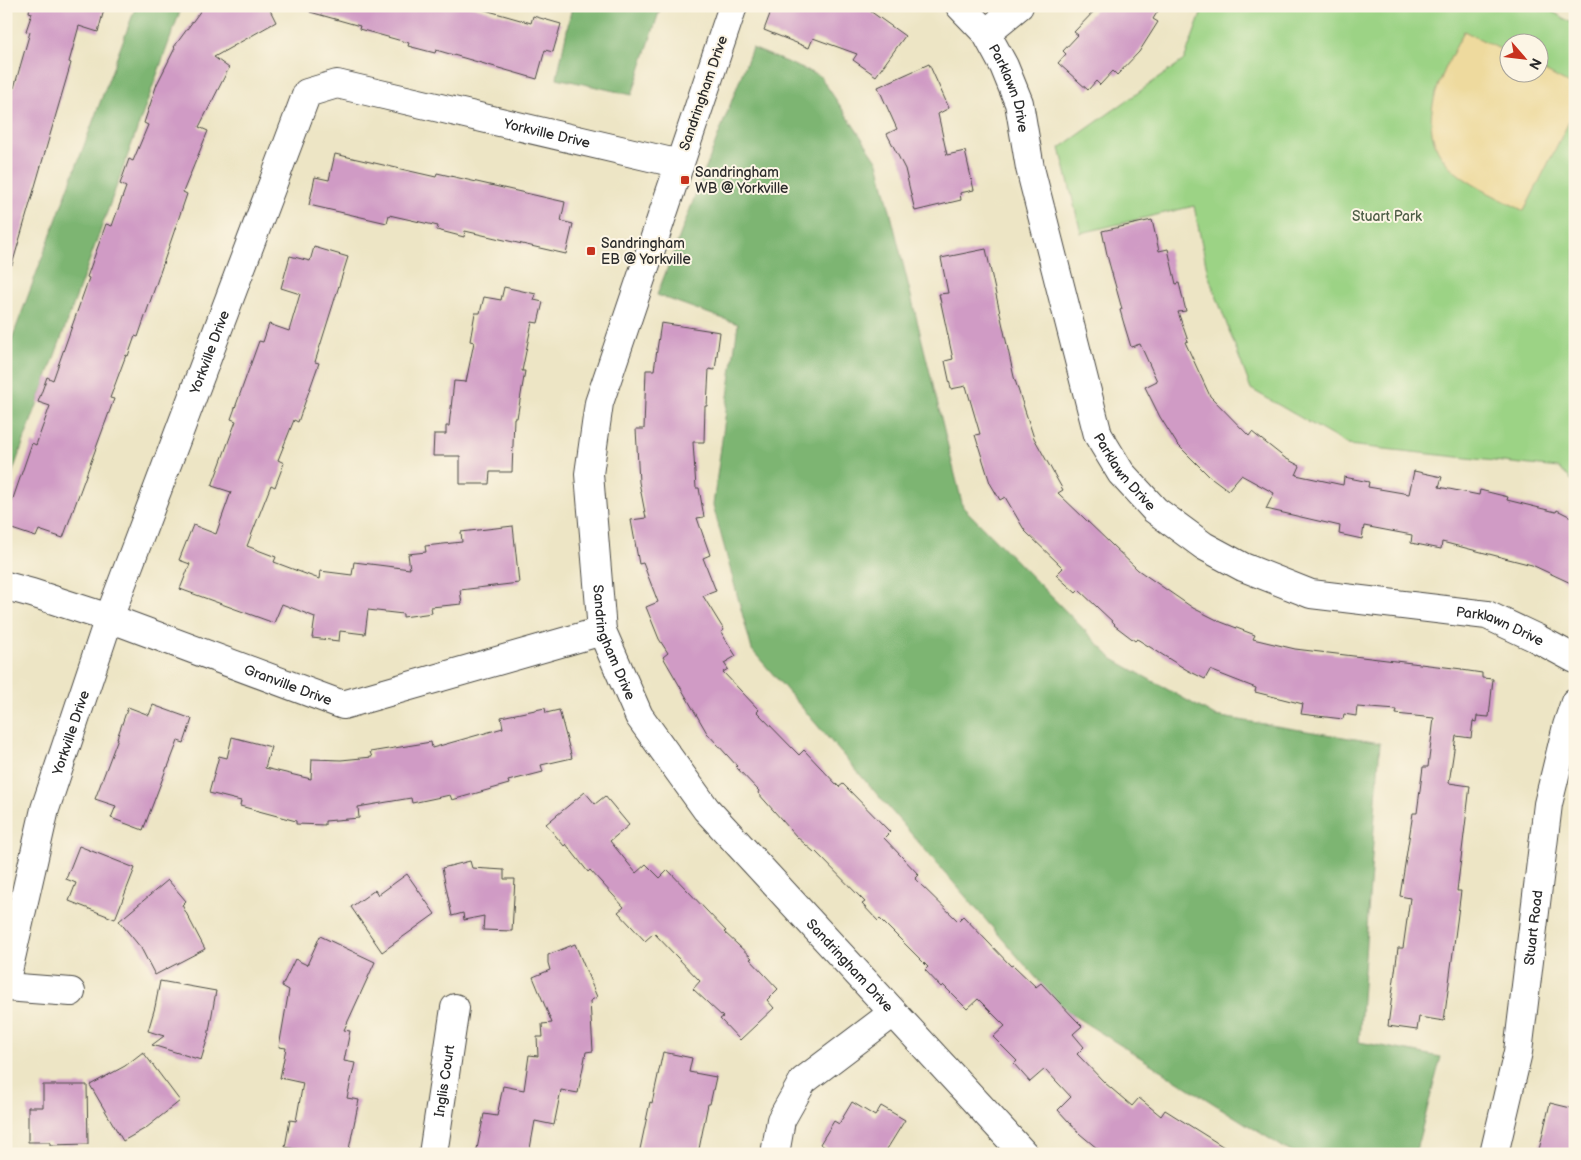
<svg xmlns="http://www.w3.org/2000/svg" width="1581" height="1160" viewBox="0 0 1581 1160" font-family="'Balsamiq Sans',sans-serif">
<rect width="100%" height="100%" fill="#fcf5e5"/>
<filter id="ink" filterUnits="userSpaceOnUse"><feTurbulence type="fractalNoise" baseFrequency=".02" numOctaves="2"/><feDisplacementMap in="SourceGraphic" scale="10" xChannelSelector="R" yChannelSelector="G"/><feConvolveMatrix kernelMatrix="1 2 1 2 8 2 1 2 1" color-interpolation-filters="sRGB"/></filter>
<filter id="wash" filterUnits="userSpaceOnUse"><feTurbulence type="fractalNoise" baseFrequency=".0096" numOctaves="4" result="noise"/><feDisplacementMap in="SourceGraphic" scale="20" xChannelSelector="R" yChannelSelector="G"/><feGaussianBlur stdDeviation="1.12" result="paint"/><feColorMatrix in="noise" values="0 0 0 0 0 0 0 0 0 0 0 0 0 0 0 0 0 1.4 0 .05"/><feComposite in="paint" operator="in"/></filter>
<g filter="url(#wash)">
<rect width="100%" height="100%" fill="#ede5c5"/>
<!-- green -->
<path fill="#9cd385" stroke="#647f58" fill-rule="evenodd" d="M1204 6H1543L1575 25V483L1558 468 1348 445 1251 389 1208 274 1194 206 1081 233 1060 148 1184 60ZM1508 42H1538V72H1508Z"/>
<!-- forest -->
<g fill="#7db572" stroke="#54704e">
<path d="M136 6H182L6 490V355Z"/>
<path d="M572 6H661L632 95 557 78Z"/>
<path d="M752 48 820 76 878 162 963 507 1113 659 1215 716 1380 743 1359 1042 1441 1057 1415 1154H1294L1063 1009 752 650 713 505 738 324 657 295Z"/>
</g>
<!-- sand -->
<path fill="#eeda9e" stroke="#8c8264" d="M1464 31 1508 53V72H1538L1539 68 1569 84 1575 110 1524 211C1502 199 1477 189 1457 173 1407 132 1441 77 1464 31Z"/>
<g id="blocks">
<!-- building -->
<g fill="#d09bc5">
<path d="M30 6H105L98 32 79 26 69 62 71 63 12 265H6V86L14 88 30 32 26 31 32 13 29 12Z"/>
<path d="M204 6H268L276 22 214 57 229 68 199 127 208 131 183 192 187 194 138 337 135 336 128 356 126 355 110 398 114 399 63 538 39 530 36 537 6 527V519L32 443 36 445 50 406 38 402 47 377 53 380 89 278 87 277 106 224 112 226 126 187 120 184 129 159 133 161 148 125 144 123 157 84 175 48 174 47Z"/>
<path d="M311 6H471L531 23 533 16 561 24 553 52 545 50 537 79 436 50 435 53 408 46 409 43 359 29 360 26 310 12Z"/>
<path d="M773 6H863L905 36 876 76 853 60 857 54 813 38 809 48 764 30Z"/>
<path d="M1099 6H1161L1153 19 1158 22 1139 52 1117 75 1113 71 1100 85 1096 81 1088 90 1058 63 1066 54 1063 51 1078 35 1074 32Z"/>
<path d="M929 64 949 108 938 114 947 155 965 151 974 190 960 193 961 200 915 211 905 169 887 134 897 129 878 87Z"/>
<path d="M335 154 436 177 437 173 565 202 561 221 573 224 566 254 465 231 464 237 437 230 438 226 389 215 387 223 309 205 315 177 329 180Z"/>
<path d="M1152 220 1159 251 1168 249 1176 284 1179 283 1186 311 1178 312 1188 341 1185 342 1210 396 1249 436 1252 432 1285 458 1300 466 1296 475 1343 485 1344 477 1369 482 1368 487 1409 494 1414 471 1442 477 1439 487 1479 495 1480 490 1508 497 1507 500 1556 512 1557 510 1575 519V585L1532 565 1442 542 1441 549 1411 543 1412 535 1364 526 1362 539 1339 534 1340 526 1266 509 1274 493 1241 475 1228 490 1208 475 1177 444 1160 417 1145 387 1157 381 1140 344 1131 347 1124 324 1120 310 1122 309 1108 259 1102 231Z"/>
<path d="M314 247 348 257 315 362 319 363 298 422 294 420 278 460 284 463 275 487 271 485 247 546 276 557 274 562 319 579 320 571 352 575 354 562 410 569 408 554 426 552 425 546 462 542 461 532 513 526 519 583 460 590 462 604 431 607 432 613 403 617V614L368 610 365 634 340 631 339 641 312 638 315 617 282 604 274 623 180 589 190 564 179 560 193 525 216 534 231 492 212 486 236 421 231 419 259 341 263 342 269 324 289 331 300 294 281 288 290 256 310 261Z"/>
<path d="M986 249 1014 377 1034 438 1063 490 1058 493 1138 570 1193 608 1221 622 1255 635 1253 639 1295 649 1462 669V670L1482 673V678L1493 679 1489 717 1477 716 1476 722 1473 721 1471 738 1456 736 1449 783 1470 786 1457 891H1461L1444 1021 1419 1017 1417 1030 1388 1026 1398 948H1403L1410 898 1400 896 1413 813H1417L1423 767H1428L1434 718 1396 714 1397 710 1357 707 1356 716 1344 714 1343 719 1301 714 1303 704 1255 692 1256 688 1210 670 1205 679 1187 670 1137 639 1135 641 1114 625 1115 624 1079 590 1076 593 1056 575 1063 568 1025 531 1005 497 1000 500 990 483 975 435 980 434 966 386 951 389 945 361 953 359 939 294 948 293 941 258Z"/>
<path d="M504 287 536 294 534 300 543 302 538 323 532 322 522 371H525L517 418H514L512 472H490L489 484H460V456H433L434 434H446V426H449L454 381 466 382 474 342 470 341 475 313H480L484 297 501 300Z"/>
<path d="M661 323 720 332 715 370 709 369 707 406H705L704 442H693L696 488H699L704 517 697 518 710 555 703 558 716 591 703 596 724 630 721 632 736 656 724 663 728 669 723 672 759 710 757 712 799 755 804 750 839 787 843 784 890 832 884 838 919 875 915 879 958 921 963 916 1011 966 1013 965 1036 987 1041 983 1075 1019 1082 1026 1073 1034 1084 1047 1077 1054 1105 1083 1132 1106 1139 1098 1161 1116 1165 1110 1235 1154H1104L1080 1134 1058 1110 1071 1097 1045 1069 1030 1082 1014 1064 1017 1061 993 1037 1005 1026 978 999 967 1009 943 985 941 987 925 970 928 967 880 919 878 921 862 904 865 902 815 851 814 852 797 837 758 793 759 791 736 767 737 766 707 733 663 657 668 653 659 639 646 607 658 602 643 563 639 564 631 520 646 518 639 482 636 429H644L646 370H654Z"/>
<path d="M153 705 192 719 184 743 178 741 168 767H167L143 830 111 818 116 806 95 799 118 738H117L128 707 149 715Z"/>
<path d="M545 708 546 713 559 710 572 758 541 765 543 772 508 781 509 784 452 800 450 795 412 803 411 798 358 807 359 818 325 821V825L296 824V821L240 806 241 801 209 793 219 756 227 758 232 737 271 747 265 768 311 779 312 759 341 760 372 757 370 752 431 742 432 748 503 728 501 717Z"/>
<path d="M585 792 595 804 605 796 629 825 610 841 636 873 646 864 660 878 668 870 726 931 724 932 752 958 750 959 778 989 767 1000 774 1008 740 1040 720 1019 723 1017 693 989 700 981 654 933 645 941 618 912 624 907 590 870 588 872 566 844 564 846 546 824Z"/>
<path d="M79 846 135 868 115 919 69 901 76 883 66 879Z"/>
<path d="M470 861 472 868 504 870V879H515L512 931 483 930 484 916 464 920 463 913 452 916 442 868Z"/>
<path d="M407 874 435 914 382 952 351 907 375 890 378 895Z"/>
<path d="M168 880 186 901 182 905 205 949 155 975 141 948 119 921Z"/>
<path d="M320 936 375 962 344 1030 350 1031 344 1061 355 1063 347 1098 359 1100 348 1154H322L285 1147 290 1120 296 1121 303 1083 280 1078 286 1048 279 1047 289 990 282 986 295 959 307 965Z"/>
<path d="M575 944 597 997 590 1001 593 1051 586 1052 578 1093 561 1090 554 1125 535 1121 529 1154H476L484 1114 497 1116 503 1086 524 1090 529 1055 538 1056 537 1037H543L542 1024 552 1023 533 977 550 970 548 963V955Z"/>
<path d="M160 981 216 991 208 1037 201 1060 152 1045 164 1036 148 1031 155 1007Z"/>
<path d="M143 1052 180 1101 146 1128 123 1141 90 1085 125 1066Z"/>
<path d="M663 1052 692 1058 689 1072 716 1077 710 1104H708L698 1154 672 1150 671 1154H639L650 1102 652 1103Z"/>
<path d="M43 1085H87L88 1144 50 1145V1142H28V1107H43Z"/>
<path d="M852 1102 875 1116 881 1106 905 1120 884 1154H836L820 1144 834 1121 839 1124Z"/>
<path d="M1550 1103 1575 1109V1154H1538Z"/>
</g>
</g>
</g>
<g filter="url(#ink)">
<use href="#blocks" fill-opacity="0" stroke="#484742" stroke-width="1"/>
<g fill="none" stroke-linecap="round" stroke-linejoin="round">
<!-- minor casing -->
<g stroke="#484742" stroke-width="30">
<g id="minor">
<path id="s1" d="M733 6 599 403 589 474 602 631 639 716 706 809 1024 1154"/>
<path id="s2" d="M960 6 986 33 1004 66 1019 103 1030 168 1098 435 1121 473 1155 510 1204 546 1243 567 1311 594 1487 615 1536 638 1575 659"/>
<path d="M986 33 1019 6"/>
<path id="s3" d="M6 586 32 593 109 618 343 705 602 631"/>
<path id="s4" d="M6 980 45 809 109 618 307 93 337 84 680 164"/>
<path d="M6 987 71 992"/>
<path id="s5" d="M433 1154 455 1008"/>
<path d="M775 1154 781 1120 803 1081 893 1013"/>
<path id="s6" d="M1494 1154 1518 1052 1548 804 1567 726 1575 702"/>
</g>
</g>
<!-- minor -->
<use href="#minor" stroke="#fff" stroke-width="28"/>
</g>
</g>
<!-- markers -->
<g fill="#c8321e" stroke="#fcf5e5" stroke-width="2">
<rect x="680" y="175" width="10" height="10" rx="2.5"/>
<rect x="586" y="246" width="10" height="10" rx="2.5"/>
</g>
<g text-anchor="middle" stroke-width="4" stroke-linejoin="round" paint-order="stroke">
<!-- street labels -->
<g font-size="14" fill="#2b2b2b" stroke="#fcf5e5">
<text dy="5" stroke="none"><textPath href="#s2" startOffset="98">Parklawn Drive</textPath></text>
<text transform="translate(703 93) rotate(-71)" y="5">Sandringham Drive</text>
<text dy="5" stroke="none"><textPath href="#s4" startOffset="1185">Yorkville Drive</textPath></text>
<text dy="5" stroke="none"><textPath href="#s4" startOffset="661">Yorkville Drive</textPath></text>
<text dy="5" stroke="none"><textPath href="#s2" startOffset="502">Parklawn Drive</textPath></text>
<text dy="5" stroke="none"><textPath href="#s2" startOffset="922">Parklawn Drive</textPath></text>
<text dy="5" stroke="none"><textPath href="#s1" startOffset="662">Sandringham Drive</textPath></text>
<text dy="5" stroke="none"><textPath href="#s3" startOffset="299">Granville Drive</textPath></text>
<text dy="5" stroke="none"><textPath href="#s4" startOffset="256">Yorkville Drive</textPath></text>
<text dy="5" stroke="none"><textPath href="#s6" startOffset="230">Stuart Road</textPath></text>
<text dy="5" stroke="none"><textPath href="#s1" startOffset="1068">Sandringham Drive</textPath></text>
<text dy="5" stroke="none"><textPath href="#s5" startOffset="74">Inglis Court</textPath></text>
</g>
<!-- poi labels -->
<g font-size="14" fill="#2b2b2b" stroke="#fcf5e5" text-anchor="start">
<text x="695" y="177">Sandringham<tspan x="695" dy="16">WB @ Yorkville</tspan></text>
<text x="601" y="248">Sandringham<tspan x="601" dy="16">EB @ Yorkville</tspan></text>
</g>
<!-- park labels -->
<g font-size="14" fill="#4d5d46" stroke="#fcf5e5">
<text x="1387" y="221">Stuart Park</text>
</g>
</g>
<!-- margin -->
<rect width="1581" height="1160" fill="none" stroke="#fcf5e5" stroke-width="25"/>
<!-- north arrow -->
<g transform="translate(1524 58) rotate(118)"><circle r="24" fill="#fcf5e5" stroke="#a8a49b"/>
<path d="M0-4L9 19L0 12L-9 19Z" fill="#c8321e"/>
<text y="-8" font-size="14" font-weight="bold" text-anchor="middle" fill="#2b2b2b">N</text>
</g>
</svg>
